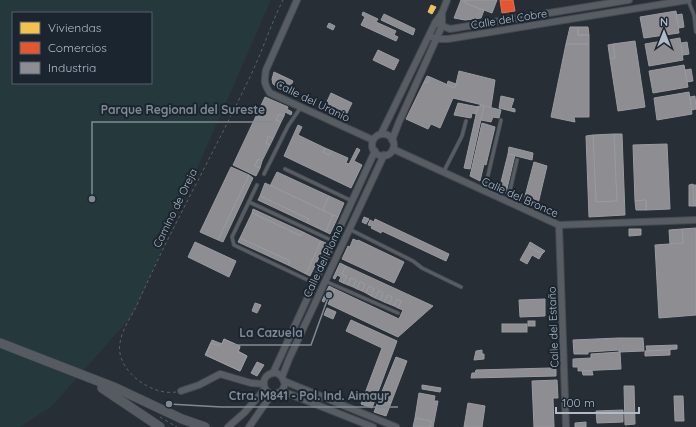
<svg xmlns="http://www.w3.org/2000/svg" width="696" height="427" viewBox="0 0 696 427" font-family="Quicksand,sans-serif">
<rect width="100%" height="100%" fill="#282e35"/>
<!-- green -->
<path fill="#25383b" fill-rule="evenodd" d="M0 0H271L133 315 51 407 20 427H0ZM13 13H151V83H13Z"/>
<!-- homes -->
<path fill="#f2c14e" stroke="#debf72" d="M431 5 436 7 432 14 428 12Z"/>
<!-- shops -->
<path fill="#e4572e" stroke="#d5755c" d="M500 0H513L515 11 502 13Z"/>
<!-- industry -->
<g fill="#8d8d92" stroke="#989ba2">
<path d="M461 0H466L465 3 484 10 481 18 465 20 454 18Z"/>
<path d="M466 0H497L492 13 465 3Z"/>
<path d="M676 11 679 33 644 38 640 17Z"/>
<path d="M363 12 378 19 376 22 396 31 394 35 398 37 396 41 361 25 365 17 362 15Z"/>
<path d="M384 14 415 29 413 35 381 20Z"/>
<path d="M682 14 684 27 679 28 676 15Z"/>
<path d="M329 23 335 26 333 30 327 27Z"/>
<path d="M570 27H578V35H589V44H566Z"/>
<path d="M578 27H588L589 35H578Z"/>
<path d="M680 38 683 60 649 66 645 44Z"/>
<path d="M635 41 645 107 618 111 610 59 615 58 613 44Z"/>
<path d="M687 42 689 54 683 55 681 43Z"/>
<path d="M566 44H589V117H574L575 122 551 117Z"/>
<path d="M613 44 615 58 610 59 608 45Z"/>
<path d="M378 50 399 60 394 70 373 60Z"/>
<path d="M684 65 688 87 653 93 649 71Z"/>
<path d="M691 69 693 81 687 82 685 70Z"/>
<path d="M459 71 495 80 491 107 453 98 440 128 431 124 428 129 406 119 424 82 427 83 430 77 455 88Z"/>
<path d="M274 72 293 81 288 92 277 87 273 84 272 79Z"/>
<path d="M427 76 430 77 427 83 424 82Z"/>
<path d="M448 81 456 84 455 88 447 85Z"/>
<path d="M689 92 692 114 657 120 654 98Z"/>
<path d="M331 93 352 103 345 117 324 108Z"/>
<path d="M501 96 514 99 511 108 515 109V112L499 108Z"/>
<path d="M695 96 696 109 692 110 690 97Z"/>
<path d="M265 97 288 107 287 109 292 112 291 115 285 112 284 116 279 114 276 120 281 122 273 139 268 136 266 143 270 145 262 161 258 159 255 166 260 168 256 176 233 165Z"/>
<path d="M458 103 478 107 476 114 472 113 471 118 454 115Z"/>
<path d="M480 105 484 106 470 169 464 168 478 106 480 107Z"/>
<path d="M484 106 501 110 499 118 493 117 491 122 481 120Z"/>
<path d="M279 114 284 116 281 122 276 120Z"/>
<path d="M482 123 495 127 486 165 484 164 480 181 470 176Z"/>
<path d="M298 125 302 127 298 135 325 148 323 152 329 155 332 151 348 158 346 163 349 164 357 148 360 150 354 161 362 165 351 188 284 156Z"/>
<path d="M614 134 617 201 596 202 593 135Z"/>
<path d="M614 134H622L625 215 589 217 586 136 593 135 596 202 617 201Z"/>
<path d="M268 136 273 139 270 145 266 143Z"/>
<path d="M667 144 670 209 646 210V200L635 201 633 145Z"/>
<path d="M509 147 533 153 532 160 508 154Z"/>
<path d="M325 148 332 151 329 155 323 152Z"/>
<path d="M508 154 515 155 506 193 499 190Z"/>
<path d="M258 159 262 161 260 168 255 166Z"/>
<path d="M534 162 547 166 538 204 524 200Z"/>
<path d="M231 167 249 175 218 240 200 232Z"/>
<path d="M277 172 329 196 323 210 270 186Z"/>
<path d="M249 175 253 178 223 242 218 240Z"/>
<path d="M265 183 333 215 326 232 307 223 309 219 260 196Z"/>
<path d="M693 184 694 206H689V185Z"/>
<path d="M693 185H696V206H694Z"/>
<path d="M260 196 309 219 307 223 258 200Z"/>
<path d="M329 196 344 203 338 217 323 210Z"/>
<path d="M646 200V210H636L635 201Z"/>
<path d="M253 209 303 232 301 236 252 213Z"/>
<path d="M252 213 301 236 303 232 321 241 306 274 288 265 290 261 240 238Z"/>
<path d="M333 215 338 217 330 234 326 232Z"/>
<path d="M364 217 369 219 366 224 362 222Z"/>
<path d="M375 219 449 254 446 261 382 231 381 233 371 228 372 226 368 225 370 220 374 222Z"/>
<path d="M696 228V315L659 318 655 245 683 243 682 229Z"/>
<path d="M629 229H641V235L629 236Z"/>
<path d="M682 229 683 243 670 244 669 230Z"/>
<path d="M240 238 290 261 288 265 238 242Z"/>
<path d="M353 239 358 241V240L404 262 394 283 342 259 348 246 350 247Z"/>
<path d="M321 241 326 243 310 276 306 274Z"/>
<path d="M195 242 236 261 229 277 188 257Z"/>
<path d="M530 242 545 251 542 254 528 246Z"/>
<path d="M528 246 542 254 539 259 532 255 527 264 520 260Z"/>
<path d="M340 263 346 266 342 274 347 276 343 283 339 281 341 277 337 275 335 279 333 278Z"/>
<path d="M346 266 433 306 398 337 328 304 335 289 399 319 403 310 398 308 401 301 397 299 394 306 389 304 392 297 388 295 384 302 380 300 383 293 379 291 375 298 371 296 374 289 369 286 366 293 362 291 365 284 360 282 357 289 353 287 356 280 351 278 348 285 343 283 347 276 342 274Z"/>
<path d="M351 278 356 280 353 287 348 285Z"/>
<path d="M360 282 365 284 362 291 357 289Z"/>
<path d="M329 286 335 289 330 300 326 298 324 302 322 301Z"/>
<path d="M369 286 374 289 371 296 366 293Z"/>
<path d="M379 291 383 293 380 300 375 298Z"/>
<path d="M388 295 392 297 389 304 384 302Z"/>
<path d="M397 299 401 301 398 308 394 306Z"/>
<path d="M545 299V316L520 317 519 300Z"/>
<path d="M255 303 261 305 257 313 252 311Z"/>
<path d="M327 308 336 312 333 319 324 315Z"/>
<path d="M351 320 397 341 372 408 361 404 382 348 346 331Z"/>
<rect x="528" y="321" width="7" height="5"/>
<rect x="502" y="324" width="25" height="8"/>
<path d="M618 338H643L644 351 619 352V350L588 352V354H574L573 340Z"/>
<path d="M224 339 240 346 238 351 247 356 240 371 205 355 212 340 222 344Z"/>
<path d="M224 339 240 347 238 352 247 356 240 371 206 355 211 343 219 346 220 343 222 344Z"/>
<path d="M677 345V349L647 351 646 346Z"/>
<path d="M482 350V354H484V359L474 360 476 351Z"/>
<path d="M670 350V355L645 356V351Z"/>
<path d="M620 352 621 369 578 371V367H573V359L591 358V354Z"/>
<path d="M396 357 407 361 391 403 379 399Z"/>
<path d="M257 362 264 365 257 376 251 373Z"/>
<path d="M551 368 556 369V376L471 378 472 373H475L476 370Z"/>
<path d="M582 371H592L593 375H583Z"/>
<path d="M557 380 558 398H553L554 427H534L532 381Z"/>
<path d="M422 385 441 388 440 392 422 389Z"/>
<path d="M624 386H634L635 424 625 425Z"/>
<path d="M419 393 435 396 434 401H438L433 427H430L431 421 415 418Z"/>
<path d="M674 396H683L684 421H675Z"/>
<path d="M379 399 391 403 386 416 374 412Z"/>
<path d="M468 403 485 406 482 427H464Z"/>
<path d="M623 410V422L597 423 596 411Z"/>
<path d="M415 418 431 421 430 427H413Z"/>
<path d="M586 422V427H575V423Z"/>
</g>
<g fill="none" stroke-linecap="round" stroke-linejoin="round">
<!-- service casing -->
<g stroke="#464a50" stroke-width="4.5">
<g id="service">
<path d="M688 0 694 15 696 32"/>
<path d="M285 169 352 201"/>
<path d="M443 173 462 136 466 121"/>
<path d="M264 174 288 126 301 107"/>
<path d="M257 185 232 237 234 245 314 283"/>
<path d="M483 191 486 184 501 120"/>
<path d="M506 201 509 195 517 160"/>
<path d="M249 202 333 241"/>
<path d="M349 229 413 261 422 268 461 287"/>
<path d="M325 281 398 313"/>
</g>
</g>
<!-- minor casing -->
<g stroke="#464a50" stroke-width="8">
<g id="minor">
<path d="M297 0 266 70C264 81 264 84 270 93L373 140"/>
<path d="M435 23 450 29 629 0"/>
<path d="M429 36 437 39H448L688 0"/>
<path d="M381 134 435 23 442 13 447 0"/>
<circle cx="383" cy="145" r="11"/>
<path d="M392 140 399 122 442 26V13"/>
<path d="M393 149 559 225 696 220"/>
<path d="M559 225 566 427"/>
<path d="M273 373 375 151"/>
<path d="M282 377 289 359 384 155"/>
<path d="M284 381 396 427"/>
<path d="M181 391 199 385 220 374 251 383 264 384"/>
<path d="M282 391 285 384 282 377 277 373C256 371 262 403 282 391L373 427"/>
<path d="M228 427 244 413 265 389"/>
<path d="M249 427 272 394"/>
</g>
</g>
<!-- secondary casing -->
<g stroke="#464a50" stroke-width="10">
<g id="secondary">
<path d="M0 343 116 388 182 419 205 427"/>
<path d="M102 388 160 427"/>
</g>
</g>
<!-- path -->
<g stroke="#5b6167" stroke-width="1" stroke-dasharray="3 3" stroke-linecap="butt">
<path d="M176 392C151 396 115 370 120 343 122 330 130 318 136 307 145 287 154 268 163 249 191 193 221 137 248 81 261 55 270 26 283 0"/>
<path d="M160 417 177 427"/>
</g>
<!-- service -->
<use href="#service" stroke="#585c63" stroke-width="3"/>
<!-- minor -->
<use href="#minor" stroke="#585c63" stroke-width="6"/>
<!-- secondary -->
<use href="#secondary" stroke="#565b62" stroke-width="9"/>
</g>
<g text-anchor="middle" stroke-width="4" stroke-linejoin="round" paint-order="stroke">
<!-- street labels -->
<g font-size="11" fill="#b1bbc7" stroke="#1b2530">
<text transform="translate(509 19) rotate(-9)" y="4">Calle del Cobre</text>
<text transform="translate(313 101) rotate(26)" y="4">Calle del Uranio</text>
<text transform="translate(520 197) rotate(24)" y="4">Calle del Bronce</text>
<text transform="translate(175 208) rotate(-64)" y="4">Camino de Oreja</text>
<text transform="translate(323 261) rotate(-65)" y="4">Calle del Plomo</text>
<text transform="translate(553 327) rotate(-92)" y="4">Calle del Estaño</text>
</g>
</g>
<!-- callouts -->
<path fill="none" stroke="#818a94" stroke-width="1.5" d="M92 199L92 122H273M329 295L311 345H231M169 404L221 407H398"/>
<g fill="#818a94" stroke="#1b2530" stroke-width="1.5">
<circle cx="92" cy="199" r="4"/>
<circle cx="329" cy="295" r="4"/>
<circle cx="169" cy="404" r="4"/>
</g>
<g font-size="12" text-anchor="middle" font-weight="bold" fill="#818a94" stroke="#1b2530" stroke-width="4" stroke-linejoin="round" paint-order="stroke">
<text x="183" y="114">Parque Regional del Sureste</text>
<text x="271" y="337">La Cazuela</text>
<text x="309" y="400">Ctra. M841 - Pol. Ind. Aimayr</text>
</g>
<!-- legend -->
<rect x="12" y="12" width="140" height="72" fill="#1b2530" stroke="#57616c"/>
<rect x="20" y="22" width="20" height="12" fill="#f2c14e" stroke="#57616c"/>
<text x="48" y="32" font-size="12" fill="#b1bbc7">Viviendas</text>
<rect x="20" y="42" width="20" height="12" fill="#e4572e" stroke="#57616c"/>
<text x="48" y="52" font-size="12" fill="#b1bbc7">Comercios</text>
<rect x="20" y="62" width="20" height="12" fill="#8d8d92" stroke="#57616c"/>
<text x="48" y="72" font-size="12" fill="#b1bbc7">Industria</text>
<!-- north arrow -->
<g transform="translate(664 32)" stroke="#1b2530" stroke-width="3" paint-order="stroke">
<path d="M0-3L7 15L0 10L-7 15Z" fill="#b1bbc7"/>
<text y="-6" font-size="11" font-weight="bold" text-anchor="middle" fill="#b1bbc7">N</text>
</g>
<!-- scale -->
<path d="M556 407v6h83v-6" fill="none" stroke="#b1bbc7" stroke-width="2"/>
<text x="562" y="407" font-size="12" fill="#b1bbc7" stroke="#1b2530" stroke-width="3" paint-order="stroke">100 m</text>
</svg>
